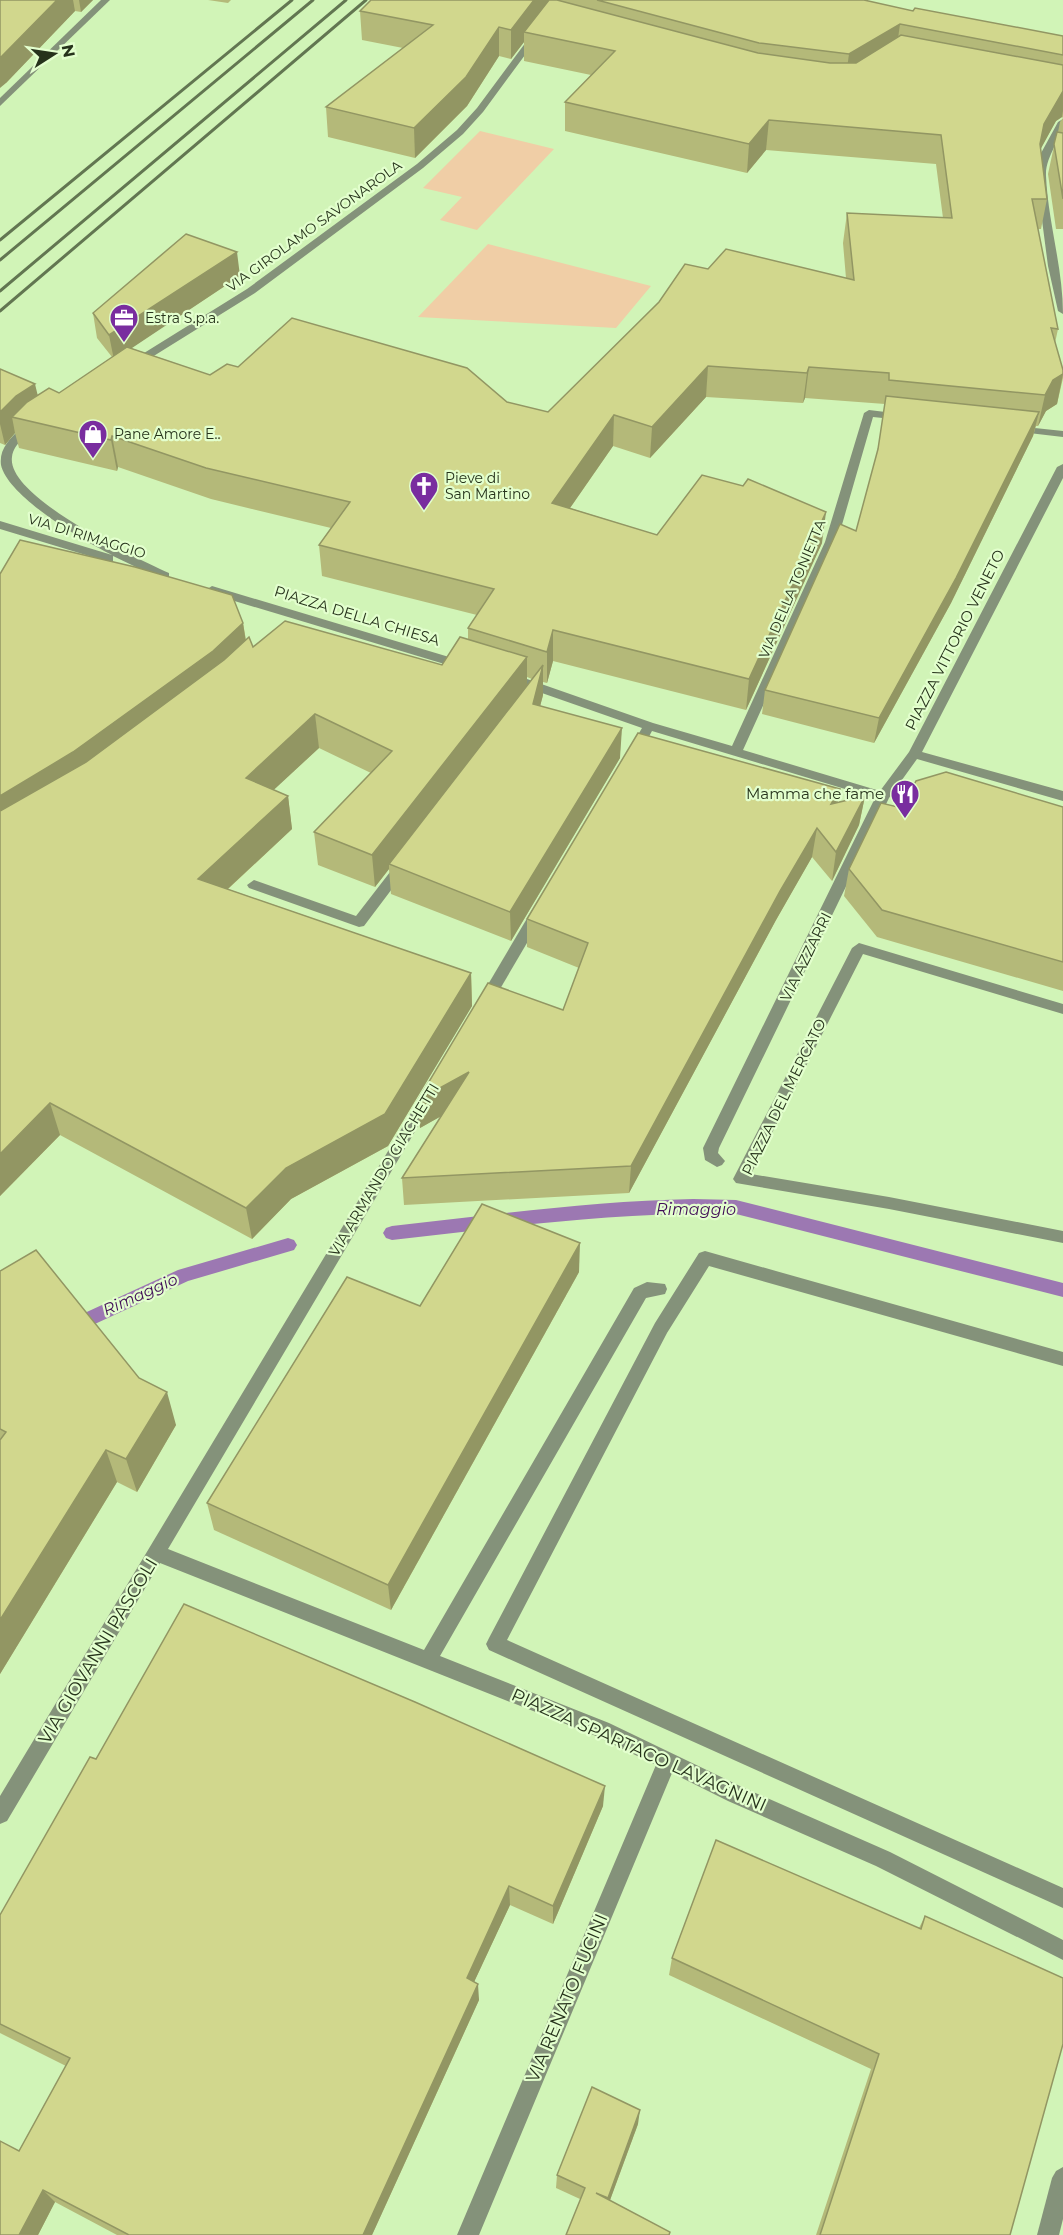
<svg xmlns="http://www.w3.org/2000/svg" width="1063" height="2235" viewBox="0 0 1063 2235" font-family="Montserrat,sans-serif">
<rect width="100%" height="100%" fill="#d1f4b7"/>
<!-- green -->
<g fill="#f0cea6">
<path d="M480 131 554 149 477 230 440 220 462 197 423 188Z"/>
<path d="M488 244 651 286 616 328 418 317Z"/>
</g>
<g fill="none" stroke-linecap="round" stroke-linejoin="round">
<!-- stream -->
<g fill="#9c78b2" fill-rule="evenodd">
<path d="M693 1199 736 1200 1063 1283V1297L736 1214C620 1211 507 1227 392 1240L386 1238 383 1233 386 1228 392 1226C492 1215 592 1201 693 1199Z"/>
<path d="M288 1238 294 1240 297 1245 294 1250 188 1281 71 1335 65 1332 62 1327 65 1322 178 1270Z"/>
</g>
<!-- minor -->
<g fill="#84927a" fill-rule="evenodd">
<path d="M101 0H110L0 106V98Z"/>
<path d="M532 34 539 36 483 112 463 134 423 168 255 293 136 367H128V363L247 289 417 164 457 130 477 108Z"/>
<path d="M1063 119C1063 140 1045 155 1046 176 1048 222 1063 268 1063 314L1058 311 1048 266 1036 174 1040 155 1058 122Z"/>
<path d="M869 410 902 414 907 417 902 420 873 417 837 542 743 750 880 791 909 752 1057 467 1063 464V478L922 752 1063 791V801L917 759 889 798 719 1148 718 1153 725 1161 722 1165 717 1167 705 1160 703 1148 875 798 652 731 639 755H629L628 752 642 728 519 685 517 682 519 679H527L653 723 732 746 825 542 864 413Z"/>
<path d="M32 423 37 426C28 436 14 442 12 457 6 497 138 559 169 573V579H161L113 556V561L109 562 0 529V521L112 555C84 541 8 497 1 465 0 457 2 450 7 443 13 435 22 426 32 423Z"/>
<path d="M1015 426 1063 431V437L1011 431V427Z"/>
<path d="M212 586 469 663 471 666 465 670 461 669 208 593 206 590Z"/>
<path d="M402 861 409 866 407 869 364 926 359 927 249 888 247 885 254 880 356 916 397 863Z"/>
<path d="M537 909 544 914 490 1006H480L478 1002 480 998 532 910Z"/>
<path d="M859 943 1063 1004V1014L863 954 751 1174 889 1197 1063 1231V1243L889 1209 736 1183 733 1179 852 948Z"/>
<path d="M428 1091 433 1093 435 1097 433 1101 168 1549 424 1650 634 1288 647 1282 665 1284 667 1289 665 1294 646 1298 440 1656 609 1723 742 1787 890 1852 1063 1940V1960L876 1866 728 1801 672 1773 479 2235H457L656 1765 596 1736 160 1563 7 1821 0 1824V1796L423 1093Z"/>
<path d="M705 1251 1063 1352V1366L709 1266 667 1333 507 1640 1063 1888V1908L489 1650 486 1644 489 1638 655 1323 699 1253Z"/>
<path d="M1063 2167V2219L1059 2235H1037L1052 2178 1056 2171Z"/>
</g>
<!-- rail -->
<g stroke="#627651" stroke-width="3">
<path d="M0 240 292 0"/>
<path d="M0 260 313 0"/>
<path d="M0 291 346 0"/>
<path d="M0 311 366 0"/>
</g>
</g>
<!-- wall -->
<g fill="#b4b979" fill-rule="evenodd">
<path d="M0 0H93L81 12 75 11 6 83Z"/>
<path d="M208 0H231L228 3Z"/>
<path d="M371 0H864L913 11 1063 36V229H1056L1048 174 1057 132H1058L1060 122 1063 118 1062 117 1056 121 1040 149 1047 199 1041 229H1038L1058 329 1055 343 1063 370V378L1057 404 1046 411 1038 426H1036L1033 436 951 603 874 743 762 714 765 690 856 531 878 451 885 404 805 398 803 403 706 397 650 458 613 446 570 508 657 535 822 543 746 710 553 661 547 683 543 682V695L540 706 620 758 511 941 391 894 389 869 375 887 318 865 314 832 371 773 319 748 273 790 288 796 292 829 228 889 471 973 472 1006 388 1146 291 1199 252 1239 60 1135 0 1196V574L243 623 246 640 253 647 442 665 468 639V628L477 615 322 576 319 545 331 528 211 499 118 467 117 471 19 448 15 433 5 445 0 443V369L38 395 59 393 112 357 97 338 93 313 240 276 131 348 210 375 238 367 507 402 548 412 708 269 846 278 843 243 847 213 943 218 936 164 766 150 747 173 565 131V102L591 75 524 61V42L511 59 499 56 467 106 415 158 328 137 326 107 403 48 362 40 360 11ZM527 677 532 679 527 685Z"/>
<path d="M840 789 838 802 865 796 859 825 832 881 812 857 776 920 629 1193 404 1205 402 1178 441 1116 420 1128 418 1100 563 1010 579 968 527 947V919Z"/>
<path d="M1063 807V991L877 937 844 896 849 869 902 808Z"/>
<path d="M0 1271 176 1425 137 1492 117 1482 0 1674Z"/>
<path d="M579 1272 391 1610 214 1530 207 1503 420 1306Z"/>
<path d="M96 1759 603 1806 553 1924 510 1905 474 1982 479 2000 372 2235H117L55 2202 38 2235 19 2151 66 2066 0 2033V1915Z"/>
<path d="M925 1916 1010 2235H816L871 2069 669 1975 672 1958 919 1928Z"/>
<path d="M638 2124 610 2200 580 2199 556 2188 557 2175Z"/>
</g>
<!-- shaded-wall -->
<g fill="#929663">
<path d="M57 0H73L75 11 6 83 0 88V58Z"/>
<path d="M79 0H93L81 12Z"/>
<path d="M534 0H556L524 32V42L511 59V30Z"/>
<path d="M900 24 896 53 845 83 849 54Z"/>
<path d="M499 27V56L467 106 415 158 414 128Z"/>
<path d="M1063 91V111L1062 117 1056 121 1038 154 1044 124Z"/>
<path d="M769 120 766 150 747 173 749 144Z"/>
<path d="M237 252 240 276 114 360 109 335Z"/>
<path d="M708 366 706 397 650 458 652 427Z"/>
<path d="M809 367 805 398 803 403 807 373Z"/>
<path d="M1063 374 1057 404 1046 411 1038 426 1045 395 1053 380Z"/>
<path d="M35 384 42 413 12 417 15 433 5 445 0 424V412L16 396Z"/>
<path d="M1039 412 1033 436 951 603 874 743 879 718Z"/>
<path d="M614 415 613 446 552 534V503Z"/>
<path d="M112 436 118 467 117 471 111 440Z"/>
<path d="M826 512 822 543 746 710 749 679Z"/>
<path d="M243 623 248 656 0 834V796Z"/>
<path d="M553 630V661L547 683V652Z"/>
<path d="M527 657V690L389 864V869L375 887 372 855Z"/>
<path d="M543 665V695L533 734V704Z"/>
<path d="M315 714 319 748 251 811 246 778Z"/>
<path d="M622 728 620 758 511 941 510 912Z"/>
<path d="M840 789 835 818 831 804Z"/>
<path d="M288 796 292 829 204 911 198 879Z"/>
<path d="M865 796 859 825 832 881 836 852Z"/>
<path d="M817 828 812 857 776 920 629 1193 631 1166 780 891Z"/>
<path d="M471 973 472 1006 388 1146 291 1199 252 1239 246 1208Z"/>
<path d="M469 1072 470 1100 420 1128 418 1100Z"/>
<path d="M50 1103 60 1135 0 1196V1154Z"/>
<path d="M580 1243 579 1272 391 1610 388 1585Z"/>
<path d="M167 1392 176 1425 137 1492 126 1459Z"/>
<path d="M106 1450 117 1482 0 1674V1620Z"/>
<path d="M605 1786 603 1806 553 1924V1906Z"/>
<path d="M509 1886 510 1905 468 1995 467 1978Z"/>
<path d="M478 1984 479 2000 372 2235H363Z"/>
<path d="M640 2110 638 2124 606 2211 608 2198Z"/>
<path d="M43 2190 55 2202 38 2235H19Z"/>
</g>
<!-- building -->
<g fill="#d1d78d" stroke="#929663" stroke-width="1.5">
<path d="M0 0H57L0 58Z"/>
<path d="M371 0H534L511 30 499 27 466 77 414 128 326 107 433 25 360 11Z"/>
<path d="M549 0H557L758 53 830 63H856L901 35 1063 65V91L1044 124 1040 144 1047 199H1032L1058 329 1051 328 1063 370V374L1053 380 1045 395 889 380V373L809 367 807 373 708 366 652 427 614 415 552 503 657 535 702 475 743 486 748 479 826 512 749 679 553 630 547 652 468 628 494 589 319 545 350 502 206 468 112 436 111 440 12 417 27 402 49 388 59 393 127 347 210 375 227 364 238 367 292 318 467 368 507 402 548 412 659 302 685 264 708 269 726 249 854 280 847 213 952 218 941 135 769 120 749 144 565 102 615 51 524 32Z"/>
<path d="M597 0H864L913 11 915 8 1063 36V55L900 24 849 54 759 43Z"/>
<path d="M1057 132 1063 133V199L1054 144Z"/>
<path d="M186 234 237 252 109 335 93 313Z"/>
<path d="M0 369 35 384 16 396 0 412Z"/>
<path d="M886 396 1039 412 956 578 879 718 765 690 840 524 856 531 878 449Z"/>
<path d="M20 540 135 567 232 595 243 623 213 651 73 752 0 796V574Z"/>
<path d="M285 621 442 665 460 637 527 657 372 855 314 832 392 751 315 714 246 778 288 796 198 879 471 973 385 1114 286 1168 246 1208 50 1103 0 1154V811L86 762 224 660 249 637 253 647Z"/>
<path d="M543 665 533 704 622 728 510 912 389 864Z"/>
<path d="M638 733 840 789 831 804 865 796 836 852 817 828 780 891 631 1166 402 1178 469 1072 418 1100 488 983 563 1010 588 943 527 919Z"/>
<path d="M946 772 1063 807V962L882 910 849 869 881 803 902 808 916 781Z"/>
<path d="M482 1204 580 1243 388 1585 207 1503 347 1277 420 1306Z"/>
<path d="M36 1250 139 1378 167 1392 126 1459 106 1450 0 1620V1440L6 1432 0 1429V1271Z"/>
<path d="M184 1604 415 1702 605 1786 553 1906 509 1886 467 1978 478 1984 363 2235H129L43 2190 19 2235H0V2141L19 2151 70 2058 0 2024V1915L90 1757 96 1759Z"/>
<path d="M716 1840 921 1929 925 1916 1063 1978V2044L1010 2235H820L879 2054 672 1958Z"/>
<path d="M592 2087 640 2110 608 2198 596 2193 670 2232 669 2235H566L585 2188 557 2175Z"/>
</g>
<!-- icons -->
<defs>
<g id="office-pin" transform="scale(1.5)"><path d="M0 17L-7.5 6A9.5 9.5 0 1 1 7.5 6Z" fill="#792d9f" stroke="#e3ffce"/><path d="M-6-3h4V-5.5h4V-3h4V5H-6ZM-1-4.5V-3h2v-1.5ZM-6 0V1H6V0Z" fill="#fff"/></g>
<g id="shop-pin" transform="scale(1.5)"><path d="M0 17L-7.5 6A9.5 9.5 0 1 1 7.5 6Z" fill="#792d9f" stroke="#e3ffce"/><path d="M-5-2.5h2.3a2.7 3.5 0 0 1 5.4 0H5L5.5 6h-11ZM-1.5-2.5h3a1.5 2.3 0 0 0-3 0Z" fill="#fff"/></g>
<g id="church-pin" transform="scale(1.5)"><path d="M0 17L-7.5 6A9.5 9.5 0 1 1 7.5 6Z" fill="#792d9f" stroke="#e3ffce"/><path d="M-1.2-6h2.4v3.5h3.3v2.4h-3.3V6h-2.4V-.1h-3.3v-2.4h3.3Z" fill="#fff"/></g>
<g id="restaurant-pin" transform="scale(1.5)"><path d="M0 17L-7.5 6A9.5 9.5 0 1 1 7.5 6Z" fill="#792d9f" stroke="#e3ffce"/><path d="M-5-6h1v4h1v-4h1v4h1v-4h1v5L-1.5 .5V6h-2V.5L-5-1ZM5-6V6H3V1.5H1.5Q1.5-4 5-6Z" fill="#fff"/></g>
</defs>
<g fill-rule="evenodd">
<use href="#office-pin" x="124" y="318"/>
<use href="#shop-pin" x="93" y="434"/>
<use href="#church-pin" x="424" y="486"/>
<use href="#restaurant-pin" x="905" y="794"/>
</g>
<g text-anchor="middle" stroke-width="4.5" stroke-linejoin="round" paint-order="stroke">
<!-- far-street labels -->
<g font-size="14" fill="#26331b" stroke="#e3ffce">
<text transform="translate(314 226) rotate(-36)" y="5">VIA GIROLAMO SAVONAROLA</text>
<text transform="translate(87 536) rotate(17)" y="5">VIA DI RIMAGGIO</text>
<text transform="translate(792 589) rotate(-67)" y="5">VIA DELLA TONIETTA</text>
</g>
<!-- far-poi labels -->
<g font-size="14" fill="#26331b" stroke="#e3ffce" text-anchor="start">
<text x="145" y="323">Estra S.p.a.</text>
<text x="114" y="439">Pane Amore E..</text>
<text x="445" y="483">Pieve di<tspan x="445" dy="16">San Martino</tspan></text>
</g>
<!-- street labels -->
<g font-size="15" fill="#26331b" stroke="#e3ffce">
<text transform="translate(357 616) rotate(17)" y="5">PIAZZA DELLA CHIESA</text>
<text transform="translate(955 640) rotate(-63)" y="5">PIAZZA VITTORIO VENETO</text>
<text transform="translate(806 957) rotate(-64)" y="5">VIA AZZARRI</text>
<text transform="translate(784 1097) rotate(-64)" y="5">PIAZZA DEL MERCATO</text>
<text transform="translate(384 1170) rotate(-59)" y="5">VIA ARMANDO GIACHETTI</text>
</g>
<!-- poi labels -->
<g font-size="15" fill="#26331b" stroke="#e3ffce" text-anchor="end">
<text x="884" y="799">Mamma che fame</text>
</g>
<!-- water labels -->
<g font-size="16" font-style="italic" fill="#3f0c56" stroke="#e3ffce">
<text x="696" y="1215">Rimaggio</text>
<text transform="translate(140 1294) rotate(-24)" y="6">Rimaggio</text>
</g>
<!-- near-street labels -->
<g font-size="18" fill="#26331b" stroke="#e3ffce">
<text transform="translate(98 1651) rotate(-59)" y="6">VIA GIOVANNI PASCOLI</text>
<text transform="translate(639 1750) rotate(24)" y="6">PIAZZA SPARTACO LAVAGNINI</text>
<text transform="translate(567 1998) rotate(-67)" y="6">VIA RENATO FUCINI</text>
</g>
</g>
<!-- north arrow -->
<g transform="translate(54 54) rotate(78)" stroke="#e3ffce" stroke-width="4.5" paint-order="stroke">
<path d="M0-4.5L10 22L0 15L-10 22Z" fill="#26331b"/>
<text y="-9" font-size="16" font-weight="bold" text-anchor="middle" fill="#26331b">N</text>
</g>
</svg>
